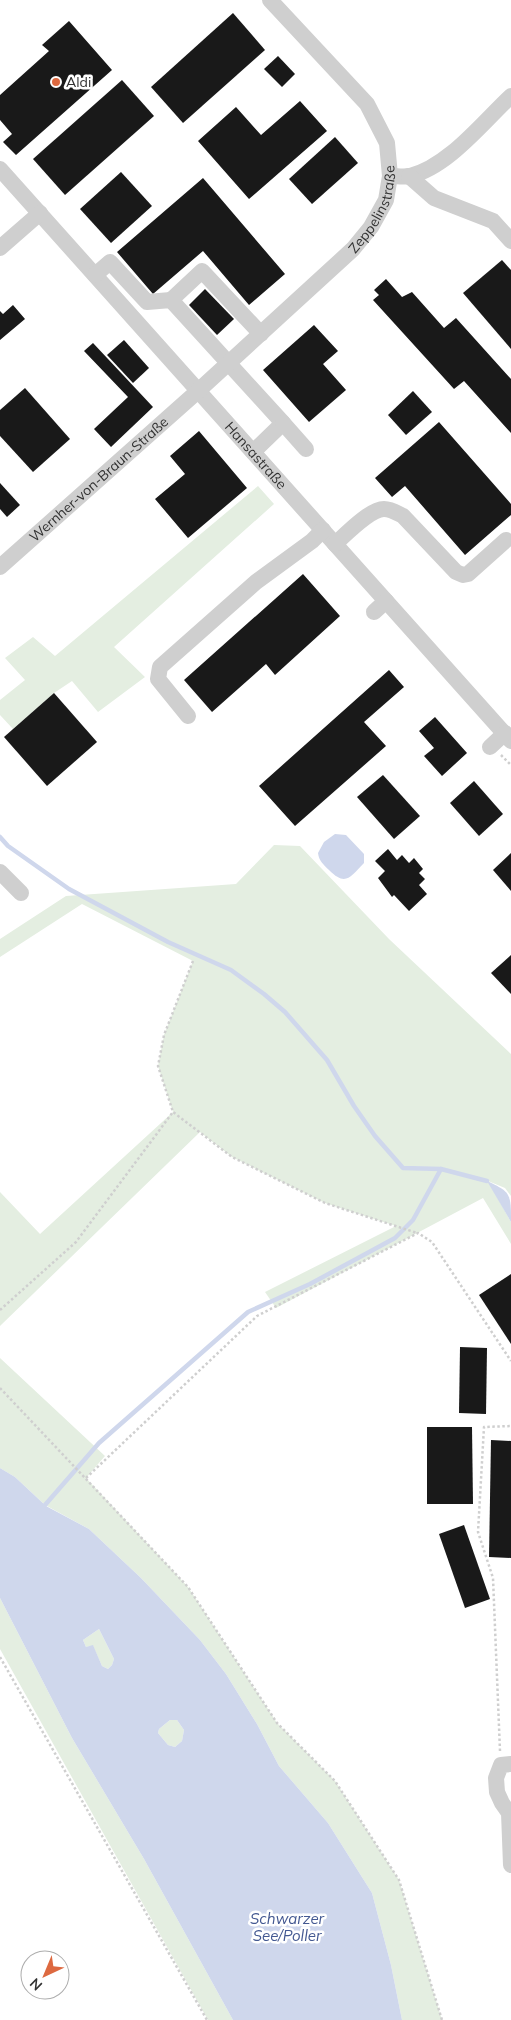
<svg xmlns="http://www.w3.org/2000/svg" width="511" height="2020" viewBox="0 0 511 2020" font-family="Mulish,sans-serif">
<rect width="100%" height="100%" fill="#fff"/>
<!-- green -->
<g fill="#e4eee1">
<path d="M258 486 274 504 114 647 145 677 98 712 72 681 54 693 13 729 0 715V700L25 680 5 658 33 637 55 656Z"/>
<path d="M274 845 300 846 389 939 511 1054V1196L505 1188 488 1181 511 1222V1244L483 1198 276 1308 265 1292 396 1226 325 1203 232 1157 200 1132 0 1326V1192L40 1234 173 1112 158 1066 164 1035 193 961 82 904 0 957V939L66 896 236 884Z"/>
<path d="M0 1358 105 1456 86 1478 188 1587 277 1723 335 1781 399 1880 442 2020H402L391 1965 372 1893 328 1823 279 1766 257 1724 226 1674 200 1640 141 1578 89 1529 45 1505 15 1477 0 1468Z"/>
<path d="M0 1598 72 1738 144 1859 233 2020H208L0 1649Z"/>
<path d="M99 1629 114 1659 112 1665 108 1669 102 1666 93 1646 86 1647 83 1640Z"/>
<path d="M170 1720H177L184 1730 182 1741 175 1747 168 1745 158 1733 159 1729Z"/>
</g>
<!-- water -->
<g fill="#cfd7ec" fill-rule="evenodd">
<path d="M335 834 346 835 364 854V863C350 877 346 887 329 870 323 864 319 861 318 853L324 842Z"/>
<path d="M487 1181C511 1192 511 1194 511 1222Z"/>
<path d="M0 1468 15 1477 46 1506 89 1529 141 1578 200 1640 226 1674 257 1724 279 1766 328 1823 372 1893 391 1965 402 2020H233L144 1859 72 1738 0 1598ZM99 1629 114 1659 112 1665 108 1669 102 1666 93 1645 86 1647 83 1640ZM170 1720H177L184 1730 182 1741 175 1747 168 1745 158 1733 159 1729Z"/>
</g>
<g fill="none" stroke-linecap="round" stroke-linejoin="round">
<!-- stream -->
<g stroke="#cfd7ec" stroke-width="4.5">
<path d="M0 837 8 846 69 889 168 942 231 970 264 994 285 1012 327 1060 354 1106 375 1136 403 1168 441 1169 487 1181"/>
<path d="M45 1505 99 1443 248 1312 310 1284 395 1238 413 1220 441 1169"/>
</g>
</g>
<!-- building -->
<g fill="#191919">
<path d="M233 13 265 50 183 123 151 87Z"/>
<path d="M69 21 112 70 16 155 3 142 12 134 0 120V95L49 51 42 45Z"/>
<path d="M278 56 295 74 282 87 264 69Z"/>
<path d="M122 80 154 116 65 195 33 159Z"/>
<path d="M300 101 327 131 249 199 198 141 236 107 261 135Z"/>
<path d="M335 137 358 163 312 204 289 179Z"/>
<path d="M121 172 152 206 111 243 80 209Z"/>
<path d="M203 178 285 274 249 305 203 251 153 294 117 252Z"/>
<path d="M502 260 511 270V349L463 293Z"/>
<path d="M386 279 402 297 412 292 444 328 456 318 511 379V433L464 381 454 389 373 300 379 295 374 290Z"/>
<path d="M205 289 234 319 217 335 189 305Z"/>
<path d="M13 305 25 319 0 340V311L3 314Z"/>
<path d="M314 325 338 351 323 364 346 390 309 422 263 370Z"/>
<path d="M124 340 149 368 133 383 107 355Z"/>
<path d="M93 343 153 407 111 447 94 429 128 397 84 351Z"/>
<path d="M25 388 70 439 33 472 0 436V410Z"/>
<path d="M413 391 432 412 406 435 388 415Z"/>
<path d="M439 422 511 504V515L465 555 405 486 392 497 375 478Z"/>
<path d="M199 431 247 488 188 538 155 499 185 474 170 456Z"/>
<path d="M0 483 20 505 7 517 0 509Z"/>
<path d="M303 574 340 616 275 675 266 664 212 712 184 680Z"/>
<path d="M389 670 404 687 364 722 386 746 295 826 259 786Z"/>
<path d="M54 693 97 742 47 786 4 737Z"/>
<path d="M435 717 467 753 442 776 424 756 434 748 419 731Z"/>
<path d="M383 775 420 816 394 839 357 797Z"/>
<path d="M474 781 503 814 479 836 450 803Z"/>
<path d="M388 849 397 860 402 855 409 863 414 858 423 869 419 873 425 879 419 885 427 894 409 911 394 895 392 897 378 878 385 871 375 861Z"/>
<path d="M511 853V891L493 870Z"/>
<path d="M511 955V994L491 973Z"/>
<path d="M511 1274V1344L479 1295Z"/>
<path d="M460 1347 487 1348 486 1414 459 1413Z"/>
<path d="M427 1427H472L473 1504H427Z"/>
<path d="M491 1440 511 1441V1558L489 1557Z"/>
<path d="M464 1525 490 1599 465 1608 439 1534Z"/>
</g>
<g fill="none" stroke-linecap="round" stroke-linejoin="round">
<!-- path -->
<g stroke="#cfcfcf" stroke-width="2.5" stroke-dasharray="2.5 2.5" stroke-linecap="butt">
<path d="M501 755 511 765"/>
<path d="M193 961 164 1035 158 1066 173 1112 232 1157 325 1203 417 1233"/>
<path d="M0 1310 76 1242 173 1112"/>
<path d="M0 1388 188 1587 277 1723 335 1781 399 1880 442 2020"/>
<path d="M86 1478 257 1316 418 1233 432 1242 511 1361"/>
<path d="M0 1657 207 2020"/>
<path d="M500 1751 493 1578 478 1532 484 1427 511 1426"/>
</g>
<!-- minor -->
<g stroke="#cfcfcf" stroke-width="16">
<path id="s1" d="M0 169 511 741"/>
<path d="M390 176C397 176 404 177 410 176 448 167 483 122 511 96"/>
<path d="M409 176 434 198 493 221 511 241"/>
<path d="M0 248 40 213"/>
<path d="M95 275 110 262 147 302 171 300 283 423 253 452"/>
<path d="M171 300 202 271 261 334"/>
<path d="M283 423 306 449"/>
<path d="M335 544C346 534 370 509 384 509 391 509 397 513 403 516L456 572 463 575 468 574 506 540"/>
<path id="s2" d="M0 567 198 391 353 249 371 227 386 200 390 176 387 143 367 104 270 0"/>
<path d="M374 612 386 601"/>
<path d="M188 716 158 679 160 667 256 582 312 541 323 530"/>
<path d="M490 747 505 733"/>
<path d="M0 872 21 893"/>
<path d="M511 1764 501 1765 496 1778 497 1792 502 1803 509 1813 511 1865"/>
</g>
</g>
<!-- markers -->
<circle fill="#dd6940" stroke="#fff" stroke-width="2" cx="56" cy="82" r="5"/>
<g text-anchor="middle" stroke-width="5" stroke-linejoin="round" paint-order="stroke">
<!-- poi labels -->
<g font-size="14" fill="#323232" stroke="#fff" text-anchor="start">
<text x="66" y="87">Aldi</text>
</g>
<!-- street labels -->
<g font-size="14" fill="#323232" stroke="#fff">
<text dy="5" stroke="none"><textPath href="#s2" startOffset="521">Zeppelinstraße</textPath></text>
<text dy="5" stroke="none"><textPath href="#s1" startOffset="384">Hansastraße</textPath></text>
<text dy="5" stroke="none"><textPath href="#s2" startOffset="132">Wernher-von-Braun-Straße</textPath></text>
</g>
<!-- water labels -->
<g font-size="15" font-style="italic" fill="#435891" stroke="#fff">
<text x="287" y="1924">Schwarzer<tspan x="287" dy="17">See/Poller</tspan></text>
</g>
</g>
<!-- north arrow -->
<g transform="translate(45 1975) rotate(224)"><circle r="24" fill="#ffffff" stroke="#adadad"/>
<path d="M0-4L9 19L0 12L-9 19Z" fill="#dd6940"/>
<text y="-8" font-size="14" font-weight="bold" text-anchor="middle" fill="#323232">N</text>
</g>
</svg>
